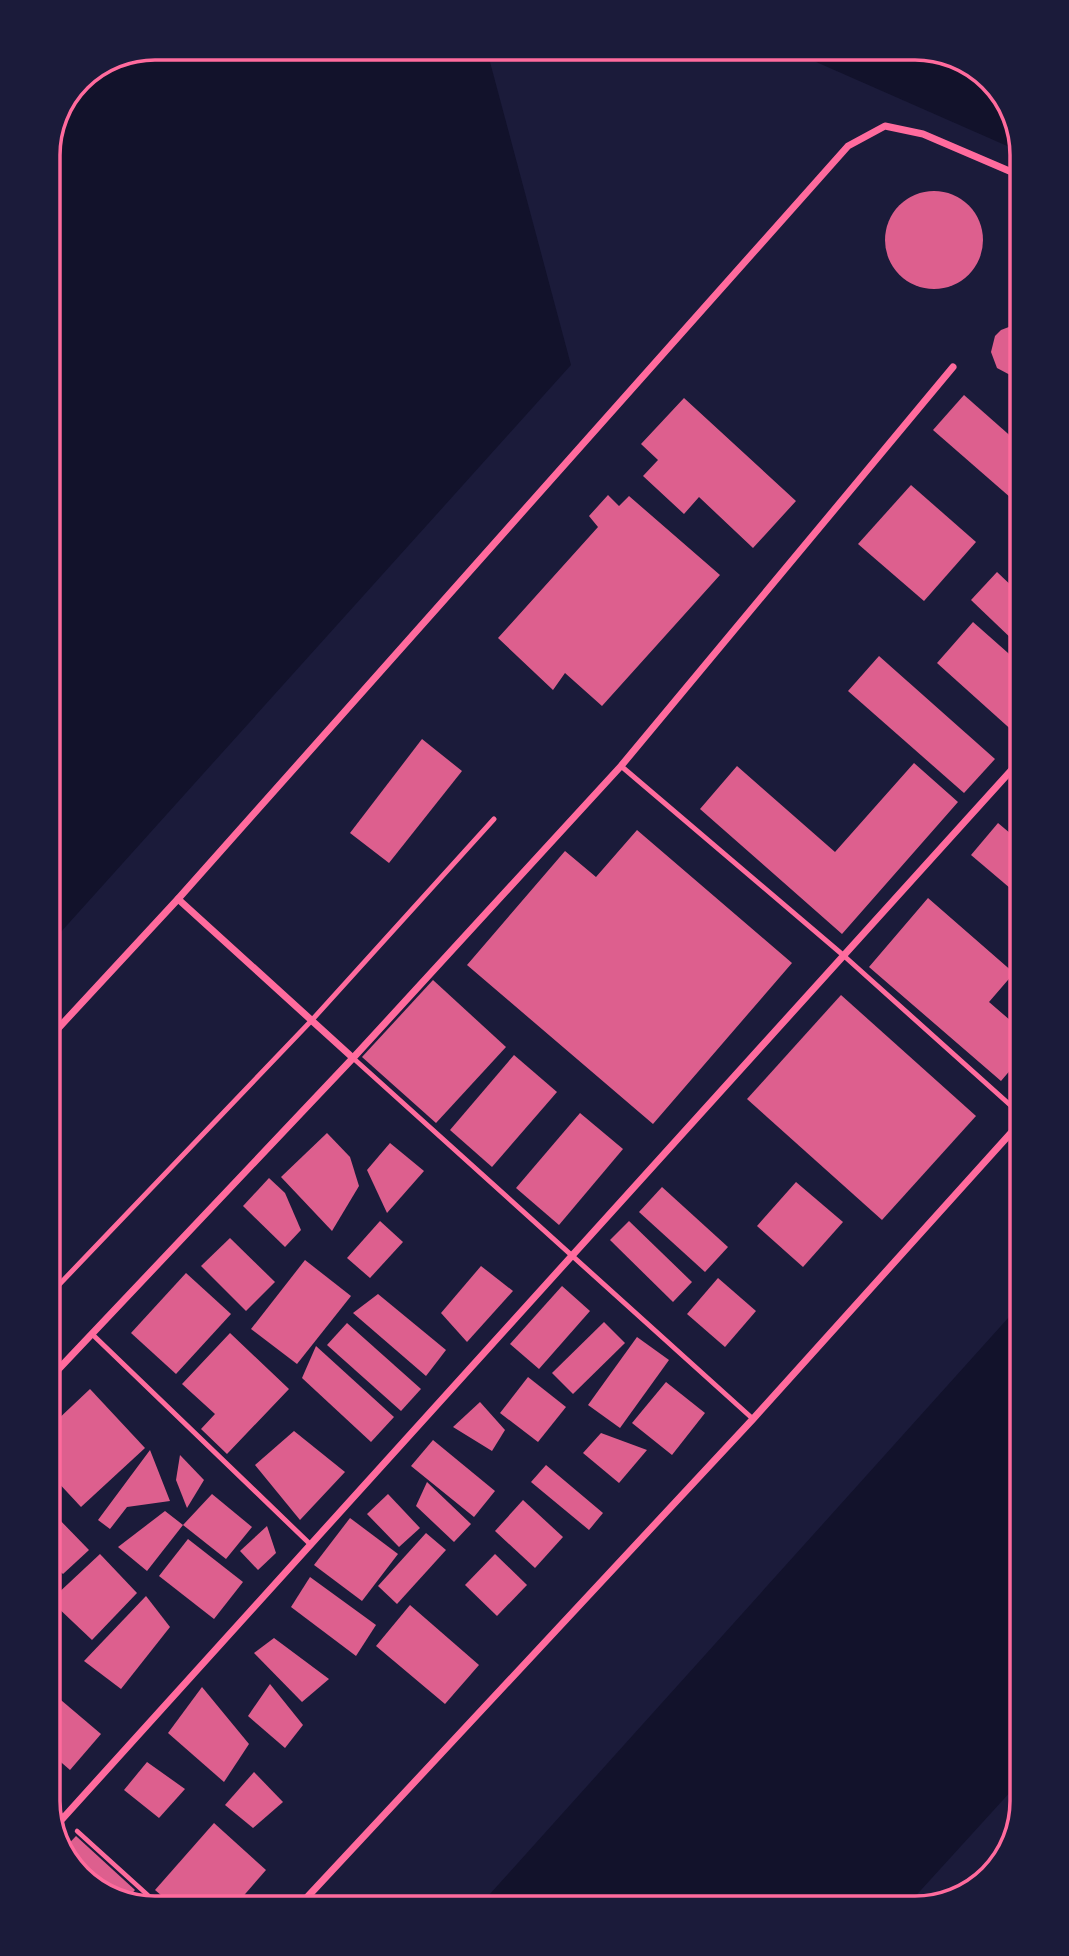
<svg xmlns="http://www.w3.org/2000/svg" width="1069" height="1956" viewBox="0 0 1069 1956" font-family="Karla,sans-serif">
<rect width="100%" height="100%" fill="#1b1b3a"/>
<!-- water -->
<g fill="#12122b">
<path d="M155 47H486L571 365 51 943 47 148 79 78Z"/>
<path d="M782 47 922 48 979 69 1013 113 1014 149Z"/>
<path d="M1019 1306 1022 1779 911 1901 480 1905Z"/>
</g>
<!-- building -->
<g fill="#dd5f8e">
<circle cx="934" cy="240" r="49"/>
<path d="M1014 325 1015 376H1012L997 368 991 352 995 336 1001 330Z"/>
<path d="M964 395 1015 440V493L1011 498 933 430Z"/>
<path d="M684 398 796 501 753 548 699 497 684 514 643 476 658 460 641 444Z"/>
<path d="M911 485 976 542 924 601 858 544Z"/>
<path d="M608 495 619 506 629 496 720 575 602 706 565 673 553 690 498 638 598 527 589 516Z"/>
<path d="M997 572 1016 590V643L971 600Z"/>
<path d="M973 622 1016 660V734L937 663Z"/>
<path d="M879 656 995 759 964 793 848 691Z"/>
<path d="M422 739 462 771 389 863 350 833Z"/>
<path d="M914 763 958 802 842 934 700 809 737 766 835 852Z"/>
<path d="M998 823 1017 839V894L971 855Z"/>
<path d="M637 830 792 963 653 1124 467 965 565 851 596 877Z"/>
<path d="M928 898 1014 973 989 1002 1018 1027V1061L1001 1081 869 967Z"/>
<path d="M433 980 506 1047 436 1123 362 1057Z"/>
<path d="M841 995 976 1116 882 1220 747 1099Z"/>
<path d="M514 1055 557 1092 492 1167 450 1130Z"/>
<path d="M580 1113 623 1149 559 1225 516 1188Z"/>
<path d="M327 1133 350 1157 359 1186 332 1231 281 1177Z"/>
<path d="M390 1143 424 1171 387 1213 367 1170Z"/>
<path d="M269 1178 285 1193 301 1230 285 1247 243 1206Z"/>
<path d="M796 1182 843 1222 803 1267 757 1226Z"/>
<path d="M662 1187 728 1247 705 1272 639 1212Z"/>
<path d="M380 1221 403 1242 370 1278 347 1258Z"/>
<path d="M629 1221 692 1282 673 1302 610 1240Z"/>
<path d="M230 1238 275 1282 246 1311 201 1266Z"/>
<path d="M305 1260 351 1296 297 1364 251 1329Z"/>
<path d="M481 1266 513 1291 467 1342 441 1313Z"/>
<path d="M186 1273 231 1314 176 1374 131 1333Z"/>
<path d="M718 1278 756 1311 725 1347 687 1314Z"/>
<path d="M562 1286 590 1311 539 1369 510 1344Z"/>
<path d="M378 1294 446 1350 426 1376 353 1313Z"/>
<path d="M604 1322 625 1343 573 1394 552 1373Z"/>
<path d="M347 1323 421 1389 401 1411 327 1345Z"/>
<path d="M230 1333 289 1389 227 1454 201 1429 215 1414 182 1384Z"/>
<path d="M637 1337 669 1360 620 1428 588 1405Z"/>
<path d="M316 1346 394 1417 371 1442 302 1378Z"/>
<path d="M528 1377 566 1407 538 1442 500 1413Z"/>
<path d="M666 1382 705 1413 672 1455 632 1423Z"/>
<path d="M90 1389 145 1448 81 1507 54 1478V1423Z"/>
<path d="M480 1402 505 1430 492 1451 453 1427Z"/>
<path d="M294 1431 345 1472 300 1520 255 1465Z"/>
<path d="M601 1433 647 1450 619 1483 583 1453Z"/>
<path d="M433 1440 495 1491 474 1517 411 1466Z"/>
<path d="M150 1450 170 1501 127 1507 110 1529 98 1520Z"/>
<path d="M180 1455 204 1480 187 1508 176 1480Z"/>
<path d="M546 1465 603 1513 589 1530 531 1482Z"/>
<path d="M427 1482 471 1524 454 1542 416 1506Z"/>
<path d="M212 1494 252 1527 226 1559 183 1525Z"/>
<path d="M388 1494 420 1528 399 1547 367 1514Z"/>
<path d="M523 1500 563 1537 535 1568 495 1531Z"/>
<path d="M165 1511 183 1525 147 1571 118 1547Z"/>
<path d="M54 1514 89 1550 63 1574 54 1566Z"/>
<path d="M350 1518 398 1554 362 1601 314 1565Z"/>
<path d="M267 1526 276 1553 258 1570 240 1551Z"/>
<path d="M426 1533 446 1550 397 1604 378 1586Z"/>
<path d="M188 1539 243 1582 214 1619 159 1576Z"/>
<path d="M100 1554 137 1593 92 1640 54 1604V1597Z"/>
<path d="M495 1554 527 1585 497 1616 465 1585Z"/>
<path d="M310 1577 376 1625 356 1656 291 1607Z"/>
<path d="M146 1596 170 1627 121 1689 84 1661Z"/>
<path d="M410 1605 479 1665 445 1704 376 1646Z"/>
<path d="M274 1638 329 1679 302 1702 254 1653Z"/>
<path d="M270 1684 303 1725 285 1748 248 1716Z"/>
<path d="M202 1687 249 1744 224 1782 168 1733Z"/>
<path d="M55 1695 101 1734 70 1770 55 1757Z"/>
<path d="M147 1762 185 1789 159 1818 124 1790Z"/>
<path d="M254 1772 283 1802 253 1828 225 1805Z"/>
<path d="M214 1823 266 1870 233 1908H176L155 1890Z"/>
<path d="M76 1836 135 1890 125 1901 95 1890 62 1851Z"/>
</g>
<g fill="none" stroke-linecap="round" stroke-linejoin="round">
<!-- path -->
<path stroke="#ff6b9d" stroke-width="4.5" d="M77 1831 162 1908"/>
<!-- service -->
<g stroke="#ff6b9d" stroke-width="5">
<path d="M621 766 843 955 1018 1112"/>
<path d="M353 1058 753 1419"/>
<path d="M53 1291 312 1020 494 819"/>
<path d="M92 1334 311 1545"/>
<path d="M55 1810 64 1818"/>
</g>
<!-- minor -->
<g stroke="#ff6b9d" stroke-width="7">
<path d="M178 899 353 1058"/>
<path d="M52 1035 178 899 848 146 885 126 923 134 1014 173"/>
<path d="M53 1375 353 1058 621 766 953 367"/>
<path d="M55 1827 1017 764"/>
<path d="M298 1907 753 1419 1018 1125"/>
</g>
</g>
<!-- crop -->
<path d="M0 0H1069V1956H0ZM155 60H915A95 95 0 0 1 1010 155V1801A95 95 0 0 1 915 1896H155A95 95 0 0 1 60 1801V155A95 95 0 0 1 155 60Z" fill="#1b1b3a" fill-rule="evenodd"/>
<path fill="none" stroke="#ff6b9d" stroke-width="3.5" d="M155 60H915A95 95 0 0 1 1010 155V1801A95 95 0 0 1 915 1896H155A95 95 0 0 1 60 1801V155A95 95 0 0 1 155 60Z"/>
</svg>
